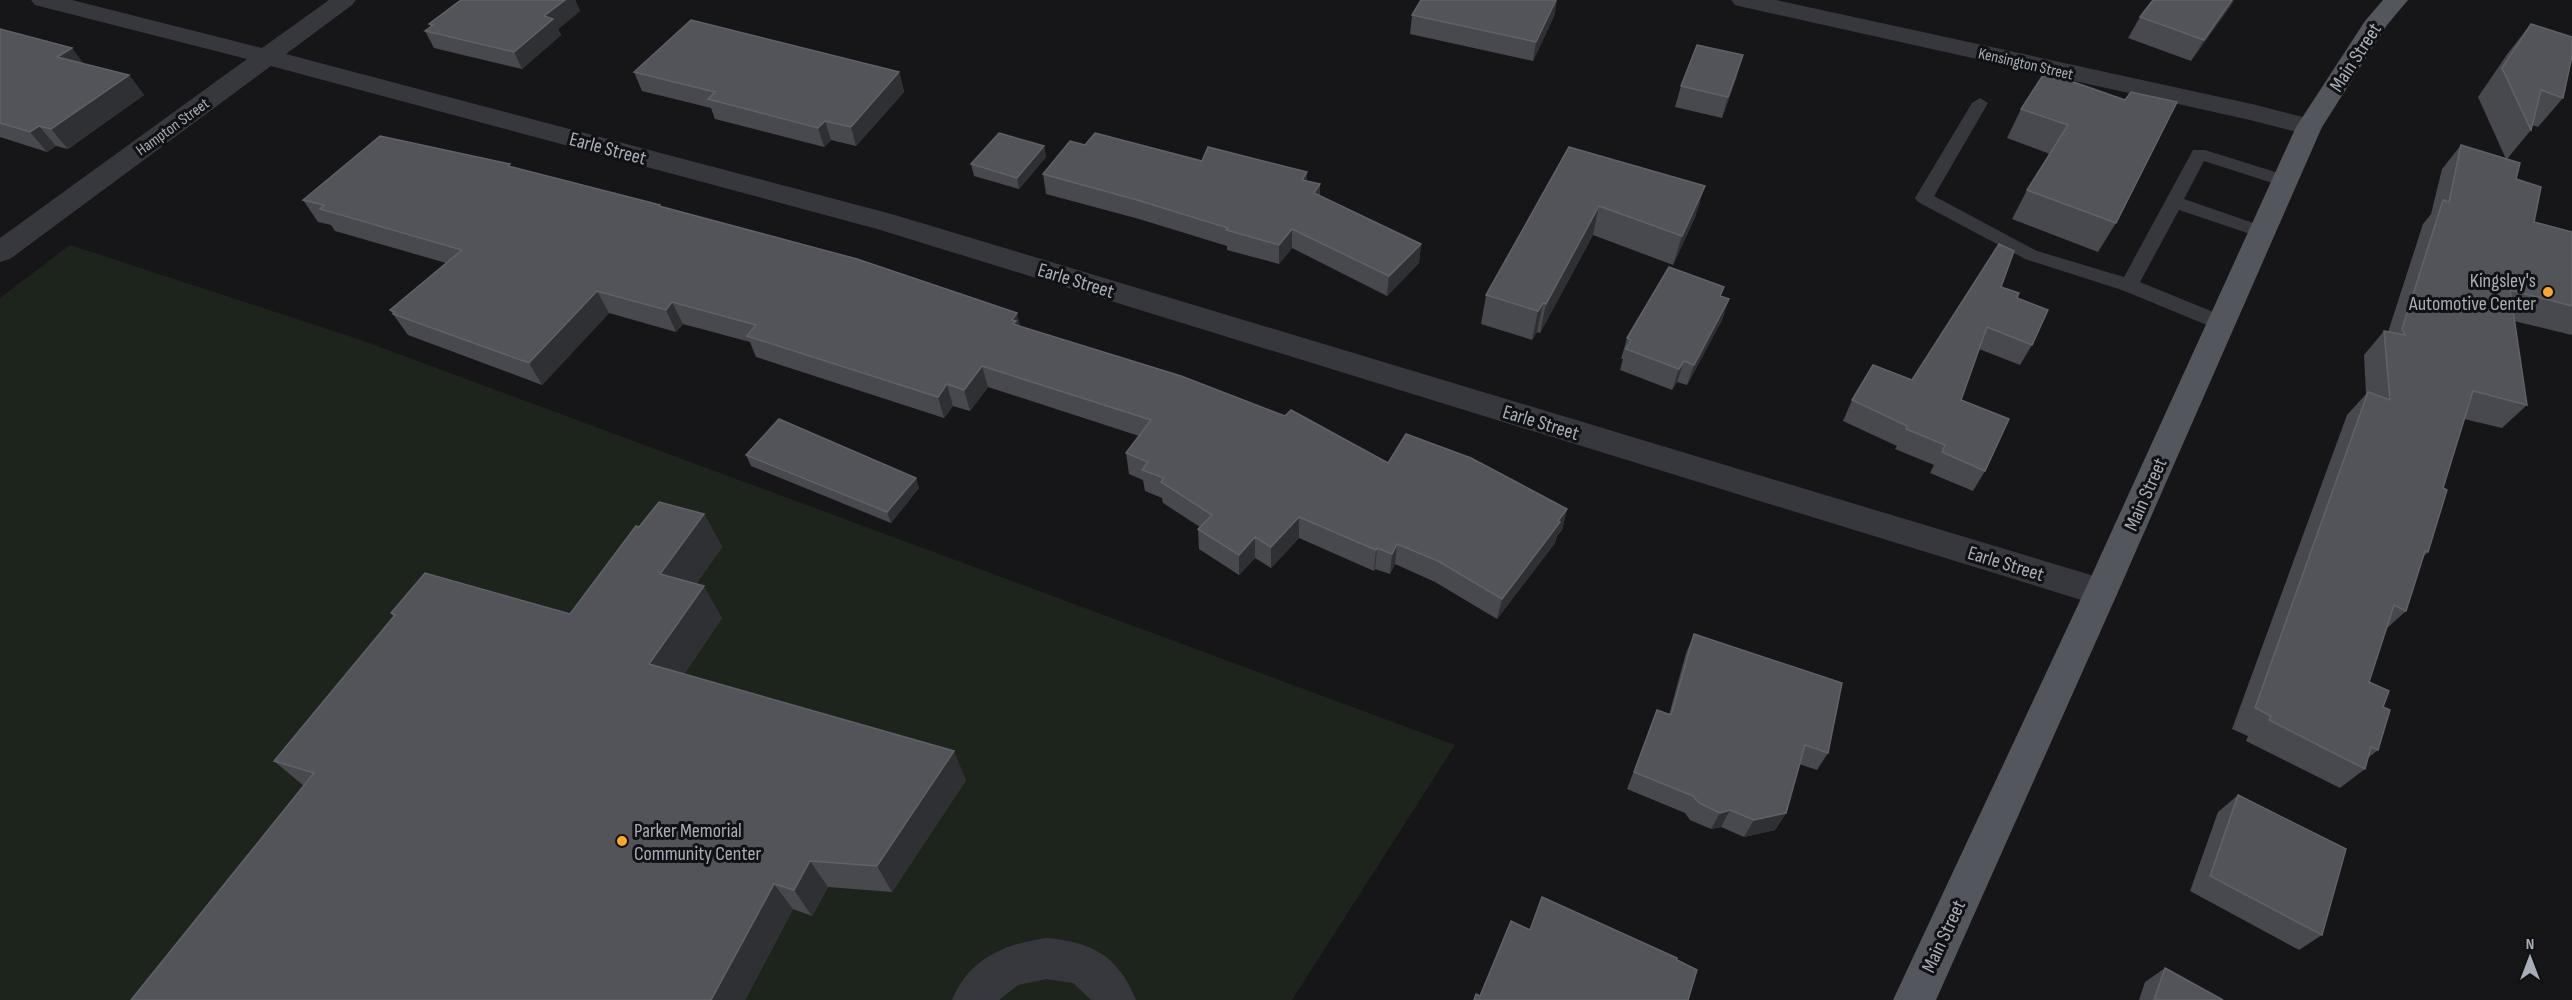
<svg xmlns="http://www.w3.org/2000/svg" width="2572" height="1000" viewBox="0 0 2572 1000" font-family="'Sofia Sans Condensed',sans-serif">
<rect width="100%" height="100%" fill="#161619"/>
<!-- green -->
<path fill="#1c241c" d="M70 245 361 340 1455 745 1292 1000H0V298Z"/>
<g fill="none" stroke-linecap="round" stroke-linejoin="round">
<!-- service -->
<path fill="#37383e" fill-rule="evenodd" d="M1980 98 1988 103 1934 196 2037 251 2124 277 2193 150H2205L2291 177 2294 181 2291 185 2285 187 2204 161 2184 199 2268 228 2271 232 2268 236 2262 238 2179 210 2140 282 2228 318 2230 323 2228 328 2221 330 2214 328 2122 290 2025 259 1918 202 1915 198 1972 103Z"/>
<!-- minor -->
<g fill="#37383e" fill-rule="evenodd">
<path d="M31 0H72L262 48 329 0H356L352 5 286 54 895 215 2101 578 2113 582 2118 592 2113 602 2101 606 877 229 271 66 10 259 0 262V238L247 59 35 5Z"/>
<path d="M1731 0H1776L2252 104 2318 121 2322 127 2318 133 2309 135 2250 120 1743 7 1735 5Z"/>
<path d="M1046 938C1093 942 1118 956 1136 1000H1091L1073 983 1046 979 1018 985 999 1000H952C969 959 1004 944 1046 938Z"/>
</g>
<!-- primary -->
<path fill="#53565d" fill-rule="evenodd" d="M2383 0H2408L2387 25 2322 127 2118 592 1936 1000H1893L2084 592 2296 127 2365 21Z"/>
</g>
<!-- wall -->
<g fill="#47494e">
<path d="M461 0H575L580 11 558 29 561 35 522 69 434 48 425 31 431 27 429 24Z"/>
<path d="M2153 0H2234L2191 61 2128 38 2140 17Z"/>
<path d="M1555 14 1533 61 1410 34 1412 15Z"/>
<path d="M2531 24 2563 98 2538 127 2532 125 2531 130 2507 159 2516 179 2534 222 2572 232V335L2514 321 2527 405 2502 428 2464 419 2443 488 2428 552 2423 557 2406 611 2386 629 2369 682 2383 707 2378 750 2368 758 2365 769 2340 788 2246 741 2248 736 2232 729 2347 415 2366 394 2364 355 2384 331 2388 332 2423 224 2431 214 2442 169 2461 145 2506 159 2478 97 2508 53Z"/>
<path d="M0 29 85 64 129 75 144 95 68 149 56 146 47 152 0 137Z"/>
<path d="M634 72H899L904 92 856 146 831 140 824 147 715 119 711 108 642 91Z"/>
<path d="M2045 72 2116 223 2098 252 2012 219 2027 190 2050 154 2007 138 2021 109Z"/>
<path d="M1737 76 1722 118 1675 107 1681 86Z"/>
<path d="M1085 145 1202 161 1307 172V181L1320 184V196L1421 244 1419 263 1387 296 1292 248 1279 264 1227 250V246L1139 219 1046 194 1043 174Z"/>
<path d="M1044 146 1046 157 1019 189 974 176 971 164Z"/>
<path d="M1569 147 1696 215 1673 265 1593 235 1540 333 1537 332 1532 340 1481 324 1486 295Z"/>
<path d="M512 167 662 207 1020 326 1388 463 1567 509 1562 530 1557 536 1555 543 1497 619 1435 582 1395 564 1390 574 1375 569 1374 571 1299 538 1271 568 1255 558 1239 575 1199 549 1198 529 1200 527 1163 503 1162 498 1145 491 1143 480 1129 474 1126 453 1139 436 988 387 970 411 953 406 944 418 756 357 750 342 683 324 676 332 609 313 542 385 408 335 390 310 446 263 335 231 331 225 318 222 303 200Z"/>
<path d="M2001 287 2017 298 2032 345 2020 365 1979 349 1961 400 1985 471 1973 491 1930 473 1934 465 1895 449 1897 446 1843 421 1852 400 1912 380Z"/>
<path d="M1721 296 1729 299 1722 320 1687 385 1677 382 1672 390 1620 370 1623 359H1621L1627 338Z"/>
<path d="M746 455 916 478 919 488 891 523 751 466Z"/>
<path d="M704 514 722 547 696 584 722 618 684 674 966 780 892 892 828 887 812 916 793 909 745 1000H131L304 786 274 761 394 617 391 613 570 614 639 527Z"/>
<path d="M1694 634 1828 753 1817 770 1799 764 1786 813 1775 830 1744 837 1721 827 1711 829 1690 820 1685 813 1627 789 1657 710 1669 715 1686 653Z"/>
<path d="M2238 795 2322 935 2299 950 2190 891 2218 812Z"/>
<path d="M2165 968 2223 1000H2139L2145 982Z"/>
</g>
<!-- shaded-wall -->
<g fill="#2f3034">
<path d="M565 0H575L580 11 558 29 561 35 522 69 514 52 544 16Z"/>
<path d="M1556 0H1557L1555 14 1533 61 1536 42Z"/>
<path d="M2232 0H2234L2231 6 2191 61 2204 40Z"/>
<path d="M72 48 87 68 57 57Z"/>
<path d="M1743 55 1737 76 1722 118 1728 97Z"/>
<path d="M899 72 904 92 856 146 851 127Z"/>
<path d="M129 75 144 95 68 149 51 129Z"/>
<path d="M825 121 831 140 824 147 818 128Z"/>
<path d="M39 126 56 146 47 152 30 132Z"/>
<path d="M1044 146 1046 157 1019 189 1017 178Z"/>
<path d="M1307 172V192L1302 180Z"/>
<path d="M1320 184 1319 204 1314 193Z"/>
<path d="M1705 186 1696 215 1673 265 1682 236Z"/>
<path d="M1599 206 1593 235 1540 333 1546 304Z"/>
<path d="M1292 229V248L1279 264V245Z"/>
<path d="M1421 244 1419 263 1387 296 1389 276Z"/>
<path d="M597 291 609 313 542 385 529 363Z"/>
<path d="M1729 299 1722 320 1687 385 1694 365Z"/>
<path d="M672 302 683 324 676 332 666 310Z"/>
<path d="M1543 303 1537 332 1532 340 1538 311Z"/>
<path d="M1017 313 1022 334 1019 338 1012 320Z"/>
<path d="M1684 361 1677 382 1672 390 1679 369Z"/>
<path d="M982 366 988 387 970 411 964 390Z"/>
<path d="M947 384 953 406 944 418 938 397Z"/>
<path d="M916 478 919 488 891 523 887 512Z"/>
<path d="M1567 509 1562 530 1557 536 1555 543 1497 619 1502 599Z"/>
<path d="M704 514 722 547 680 607 660 574Z"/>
<path d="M1299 517V538L1271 568V547Z"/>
<path d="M1255 537V558L1239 575V555Z"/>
<path d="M1397 544 1395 564 1390 574 1392 554Z"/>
<path d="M1377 548 1375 569 1374 571 1376 550Z"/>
<path d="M704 586 722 618 670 694 649 664Z"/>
<path d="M954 751 966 780 892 892 877 866Z"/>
<path d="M1730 810 1721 827 1711 829 1720 813Z"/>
<path d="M1786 813 1775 830 1744 837 1754 820Z"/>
<path d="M810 861 828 887 812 916 794 890Z"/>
<path d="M774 884 793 909 745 1000H711Z"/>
</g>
<!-- building -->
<g fill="#52545a" stroke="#5f6269" stroke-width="1.5">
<path d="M461 0H565L544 16 553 19 514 52 425 31 433 25 429 24Z"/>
<path d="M1421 0H1556L1536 42 1412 15Z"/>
<path d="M2153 0H2232L2204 40 2140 17Z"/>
<path d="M691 20 899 72 851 127 825 121 818 128 708 99 715 92 634 72Z"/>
<path d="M2531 24 2572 37V56L2563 98 2541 90 2531 130 2502 68Z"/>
<path d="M0 29 72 48 57 57 129 75 51 129 39 126 30 132 0 123Z"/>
<path d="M1697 45 1743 55 1728 97 1681 86Z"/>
<path d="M2045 72 2125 100 2131 92 2177 102 2116 223 2027 190 2068 125 2021 109Z"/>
<path d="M999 133 1044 146 1017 178 971 164Z"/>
<path d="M1095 133 1202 161 1208 147 1307 172 1302 180 1320 184 1314 193 1421 244 1389 276 1292 229 1279 245 1226 230 1228 228 1137 200 1043 174 1070 141 1085 145Z"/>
<path d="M380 136 510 164 508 166 660 205 659 206 857 259 1017 313 1012 320 1016 321 1013 324 1181 376 1285 416 1291 410 1388 463 1406 434 1471 458 1567 509 1558 521 1560 522 1502 599 1438 561 1397 544 1392 554 1377 548 1376 550 1299 517 1271 547 1255 537 1239 555 1198 529 1212 515 1161 482 1164 478 1142 470 1148 462 1126 453 1151 420 982 366 964 390 947 384 938 397 747 336 756 325 672 302 666 310 597 291 529 363 393 314 395 312 390 310 462 250 320 209 324 205 303 200Z"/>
<path d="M2461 145 2520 163 2516 179 2541 187 2534 222 2572 232V306L2510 290 2527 405 2473 391 2443 488 2447 490 2428 552 2425 551 2406 611 2394 605 2369 682 2389 691 2383 707 2390 710 2378 750 2371 747 2365 769 2269 720 2271 716 2255 708 2368 392 2390 400 2384 331 2405 335 2402 329 2443 200 2449 202Z"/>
<path d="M1569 147 1705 186 1682 236 1599 206 1546 304 1543 303 1538 311 1486 295Z"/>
<path d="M1999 244 2014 251 2001 287 2019 293 2017 298 2048 310 2032 345 1987 327 1961 400 2009 419 1985 471 1942 452 1945 445 1906 429 1907 426 1852 400 1873 365 1912 380Z"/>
<path d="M1669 267 1724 287 1720 296 1729 299 1694 365 1684 361 1679 369 1626 349 1631 340 1627 338Z"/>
<path d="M779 419 916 478 887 512 746 455Z"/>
<path d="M659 502 704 514 660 574 704 586 649 664 954 751 877 866 810 861 794 890 774 884 711 1000H131L314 773 274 761 395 615 391 613 425 573 570 614 636 526 639 527Z"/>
<path d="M1694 634 1842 683 1828 753 1805 745 1786 813 1754 820 1730 810 1720 813 1699 803 1693 796 1634 772 1657 710 1671 715Z"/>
<path d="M2238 795 2346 849 2322 935 2210 876Z"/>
<path d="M1542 897 1677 958V960L1697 970 1688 1000H1474L1476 994 1480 996 1511 921 1530 930Z"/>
<path d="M2165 968 2223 1000H2154Z"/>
</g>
<!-- markers -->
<g fill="#ffa728" stroke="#111114" stroke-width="2">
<circle cx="2548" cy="292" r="6"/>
<circle cx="622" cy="841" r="6"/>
</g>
<g text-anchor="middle" stroke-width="6" stroke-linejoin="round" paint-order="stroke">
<!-- far-street labels -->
<g font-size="16" fill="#a7aeba" stroke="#111114">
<text transform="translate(2026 63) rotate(13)" y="6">Kensington Street</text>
<text transform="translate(172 126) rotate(-36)" y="6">Hampton Street</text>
</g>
<!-- street labels -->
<g font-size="20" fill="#a7aeba" stroke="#111114">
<text transform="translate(2355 57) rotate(-57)" y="7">Main Street</text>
<text transform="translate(608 148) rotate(15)" y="7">Earle Street</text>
<text transform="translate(1076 280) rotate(17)" y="7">Earle Street</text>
<text transform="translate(1541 422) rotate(17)" y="7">Earle Street</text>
<text transform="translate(2145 494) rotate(-66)" y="7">Main Street</text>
<text transform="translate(2006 563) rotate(17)" y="7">Earle Street</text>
<text transform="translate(1943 936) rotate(-65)" y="7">Main Street</text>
</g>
<!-- poi labels -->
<g font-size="20" fill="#a7aeba" stroke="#111114" text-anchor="end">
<text x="2536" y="287">Kingsley's<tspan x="2536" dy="23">Automotive Center</tspan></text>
<text x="634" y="837" text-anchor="start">Parker Memorial<tspan x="634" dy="23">Community Center</tspan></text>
</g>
</g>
<!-- north arrow -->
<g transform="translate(2530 958)" stroke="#111114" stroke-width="4.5" paint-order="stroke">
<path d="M0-4.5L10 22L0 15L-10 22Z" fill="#a7aeba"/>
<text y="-9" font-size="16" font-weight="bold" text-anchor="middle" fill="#a7aeba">N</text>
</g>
</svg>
